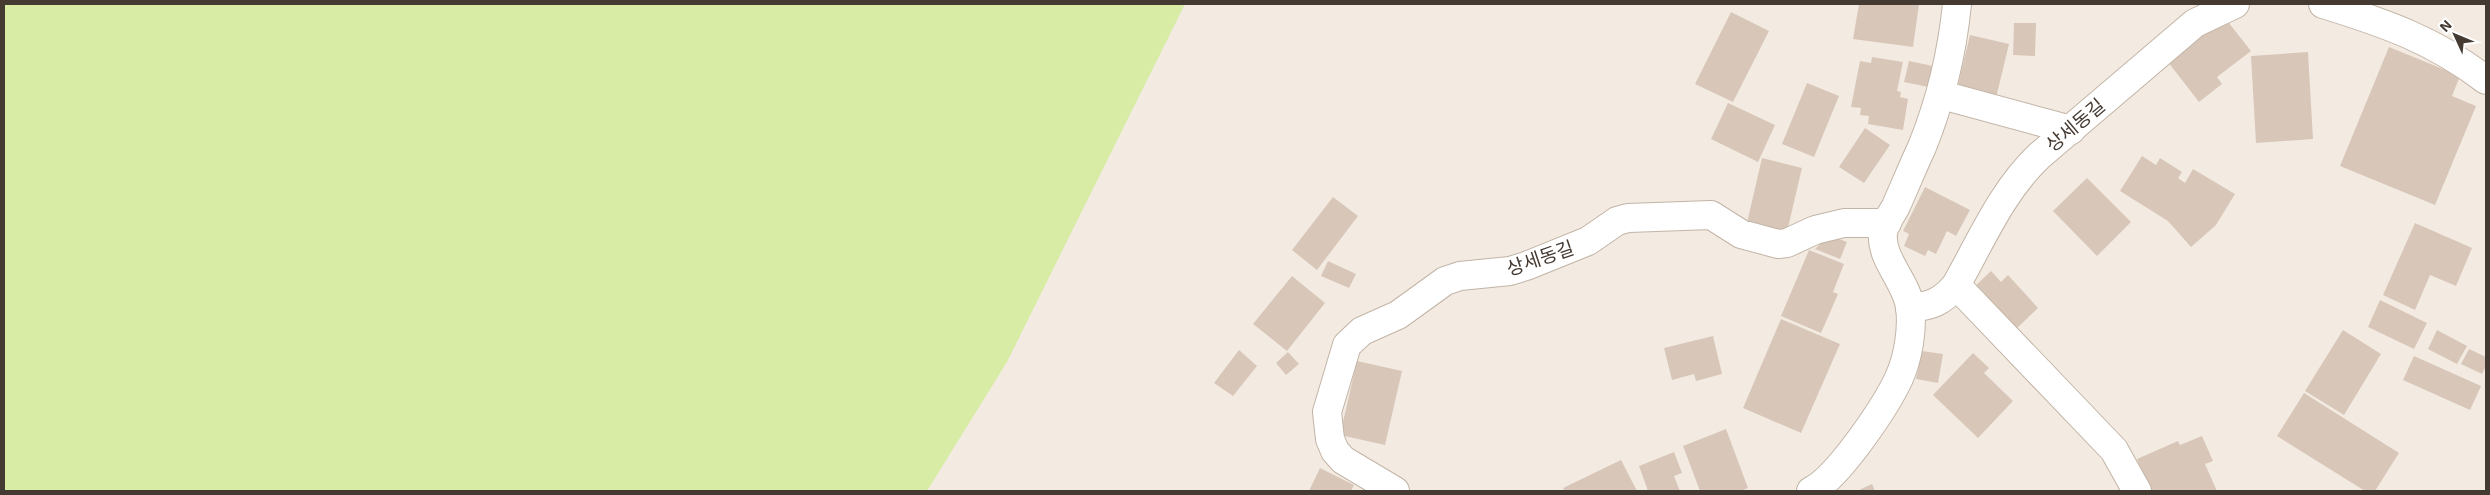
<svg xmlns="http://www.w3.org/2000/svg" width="2490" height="495" viewBox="0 0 2490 495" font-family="'Exo 2','Noto Sans KR',sans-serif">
<rect width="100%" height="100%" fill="#f3ebe2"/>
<!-- green -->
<path fill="#d8eca6" d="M4 4H1185L1007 362 927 491H4Z"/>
<!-- building -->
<g fill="#d8c7b9">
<path d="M1859 4H1919L1913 47 1853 39Z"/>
<path d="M1731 12 1769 31 1733 102 1695 84Z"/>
<path d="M2225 18 2251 51 2217 77 2222 84 2199 102 2168 62Z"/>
<path d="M2014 23H2036L2035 56 2013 55Z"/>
<path d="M1970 35 2009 44 1995 102 1956 93Z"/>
<path d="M2389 47 2460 76 2452 96 2476 106 2435 205 2340 166Z"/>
<path d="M2308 52 2313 139 2256 143 2251 56Z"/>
<path d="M1872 57 1903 62 1897 91 1901 92 1900 97 1908 99 1903 130 1868 124 1869 116 1860 115 1861 108 1851 107 1860 61 1871 63Z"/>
<path d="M1909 61 1933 66 1928 87 1904 82Z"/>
<path d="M1807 83 1839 96 1814 157 1782 144Z"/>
<path d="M1728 103 1775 125 1758 162 1711 139Z"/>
<path d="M1865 128 1890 145 1864 183 1839 167Z"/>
<path d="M2142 156 2156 165 2160 158 2182 172 2178 178 2185 183 2193 169 2235 194 2216 225 2191 247 2168 221 2120 191Z"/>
<path d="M1762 158 1802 168 1786 236 1746 227Z"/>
<path d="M2087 178 2131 222 2097 256 2053 211Z"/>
<path d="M1925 187 1970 210 1956 236 1947 231 1936 254 1928 250 1925 256 1904 246 1909 234 1903 231Z"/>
<path d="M1333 197 1358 216 1317 270 1292 250Z"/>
<path d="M2415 223 2472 248 2456 286 2430 275 2415 310 2383 295Z"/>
<path d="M1829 235 1847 242 1840 259 1815 249Z"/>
<path d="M1809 250 1844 264 1833 292 1838 294 1821 333 1781 316Z"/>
<path d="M1328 261 1356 274 1349 288 1321 276Z"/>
<path d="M1991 271 2001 282 2008 275 2038 308 2012 333 1971 290Z"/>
<path d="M1292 276 1325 303 1287 351 1253 324Z"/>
<path d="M2380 300 2427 323 2414 349 2368 327Z"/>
<path d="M1781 319 1840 344 1801 433 1743 408Z"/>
<path d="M2343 330 2381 354 2344 415 2305 391Z"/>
<path d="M2437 330 2467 346 2457 364 2428 349Z"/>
<path d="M1713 336 1722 374 1696 381 1694 374 1672 380 1664 348Z"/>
<path d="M2469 349 2486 357V366L2482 374 2461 364Z"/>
<path d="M1239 350 1257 366 1233 396 1214 383Z"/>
<path d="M1922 351 1943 354 1938 383 1916 379Z"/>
<path d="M1288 352 1299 364 1286 375 1276 363Z"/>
<path d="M1973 353 1989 368 1984 373 2013 401 1978 438 1933 395Z"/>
<path d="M2414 356 2481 386 2470 410 2403 380Z"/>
<path d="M1357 361 1402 371 1385 445 1340 435Z"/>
<path d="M2304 393 2399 453 2375 491H2365L2277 436Z"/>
<path d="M1726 429 1748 488 1740 491H1700L1683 446Z"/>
<path d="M2202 436 2213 461 2205 464 2217 491H2151L2137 459 2178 441 2180 445Z"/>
<path d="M1674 452 1682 473 1674 476 1680 491H1648L1639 466Z"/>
<path d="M1621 460 1637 491H1565L1563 488Z"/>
<path d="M1320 468 1354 485 1351 491H1309Z"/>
<path d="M1872 484 1875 491H1857Z"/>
</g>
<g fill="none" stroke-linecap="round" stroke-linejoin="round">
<!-- minor casing -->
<g stroke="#c2b4a6" stroke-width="30">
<g id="minor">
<path d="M2323 4C2385 23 2434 40 2486 80"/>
<path d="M1942 95 2071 130"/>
<path d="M1956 285 2114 450 2137 491"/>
<path d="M1910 308C1931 306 1942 302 1956 285 1981 241 2002 191 2039 156L2195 23 2235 4"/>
<path d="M1395 491 1343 460 1335 451 1330 439 1327 412 1347 345 1362 331 1398 315 1445 281 1460 276 1510 271 1526 266 1588 241 1617 221 1628 218 1711 215 1741 234 1778 244 1787 243 1815 230 1844 223H1887"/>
<path d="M1811 491C1838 478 1886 406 1899 378 1908 358 1913 329 1910 307 1907 282 1880 259 1883 233 1884 224 1892 214 1896 206 1905 186 1913 166 1922 147 1941 100 1952 54 1957 4"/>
</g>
</g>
<!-- minor -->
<use href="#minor" stroke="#fff" stroke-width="28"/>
</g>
<g text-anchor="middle" stroke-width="4" stroke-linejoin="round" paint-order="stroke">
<!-- street labels -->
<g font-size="19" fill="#453a32" stroke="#fff">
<text transform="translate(2075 125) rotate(-40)" y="7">상세동길</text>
<text transform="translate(1540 258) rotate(-19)" y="7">상세동길</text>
</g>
</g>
<!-- border -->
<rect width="2490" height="495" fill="none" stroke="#453a32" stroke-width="10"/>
<!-- north arrow -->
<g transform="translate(2455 35) rotate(314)" stroke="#ffffff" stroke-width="4" paint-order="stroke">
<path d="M0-4L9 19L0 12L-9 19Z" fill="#453a32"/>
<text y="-8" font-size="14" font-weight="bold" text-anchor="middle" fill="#453a32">N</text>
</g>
</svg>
